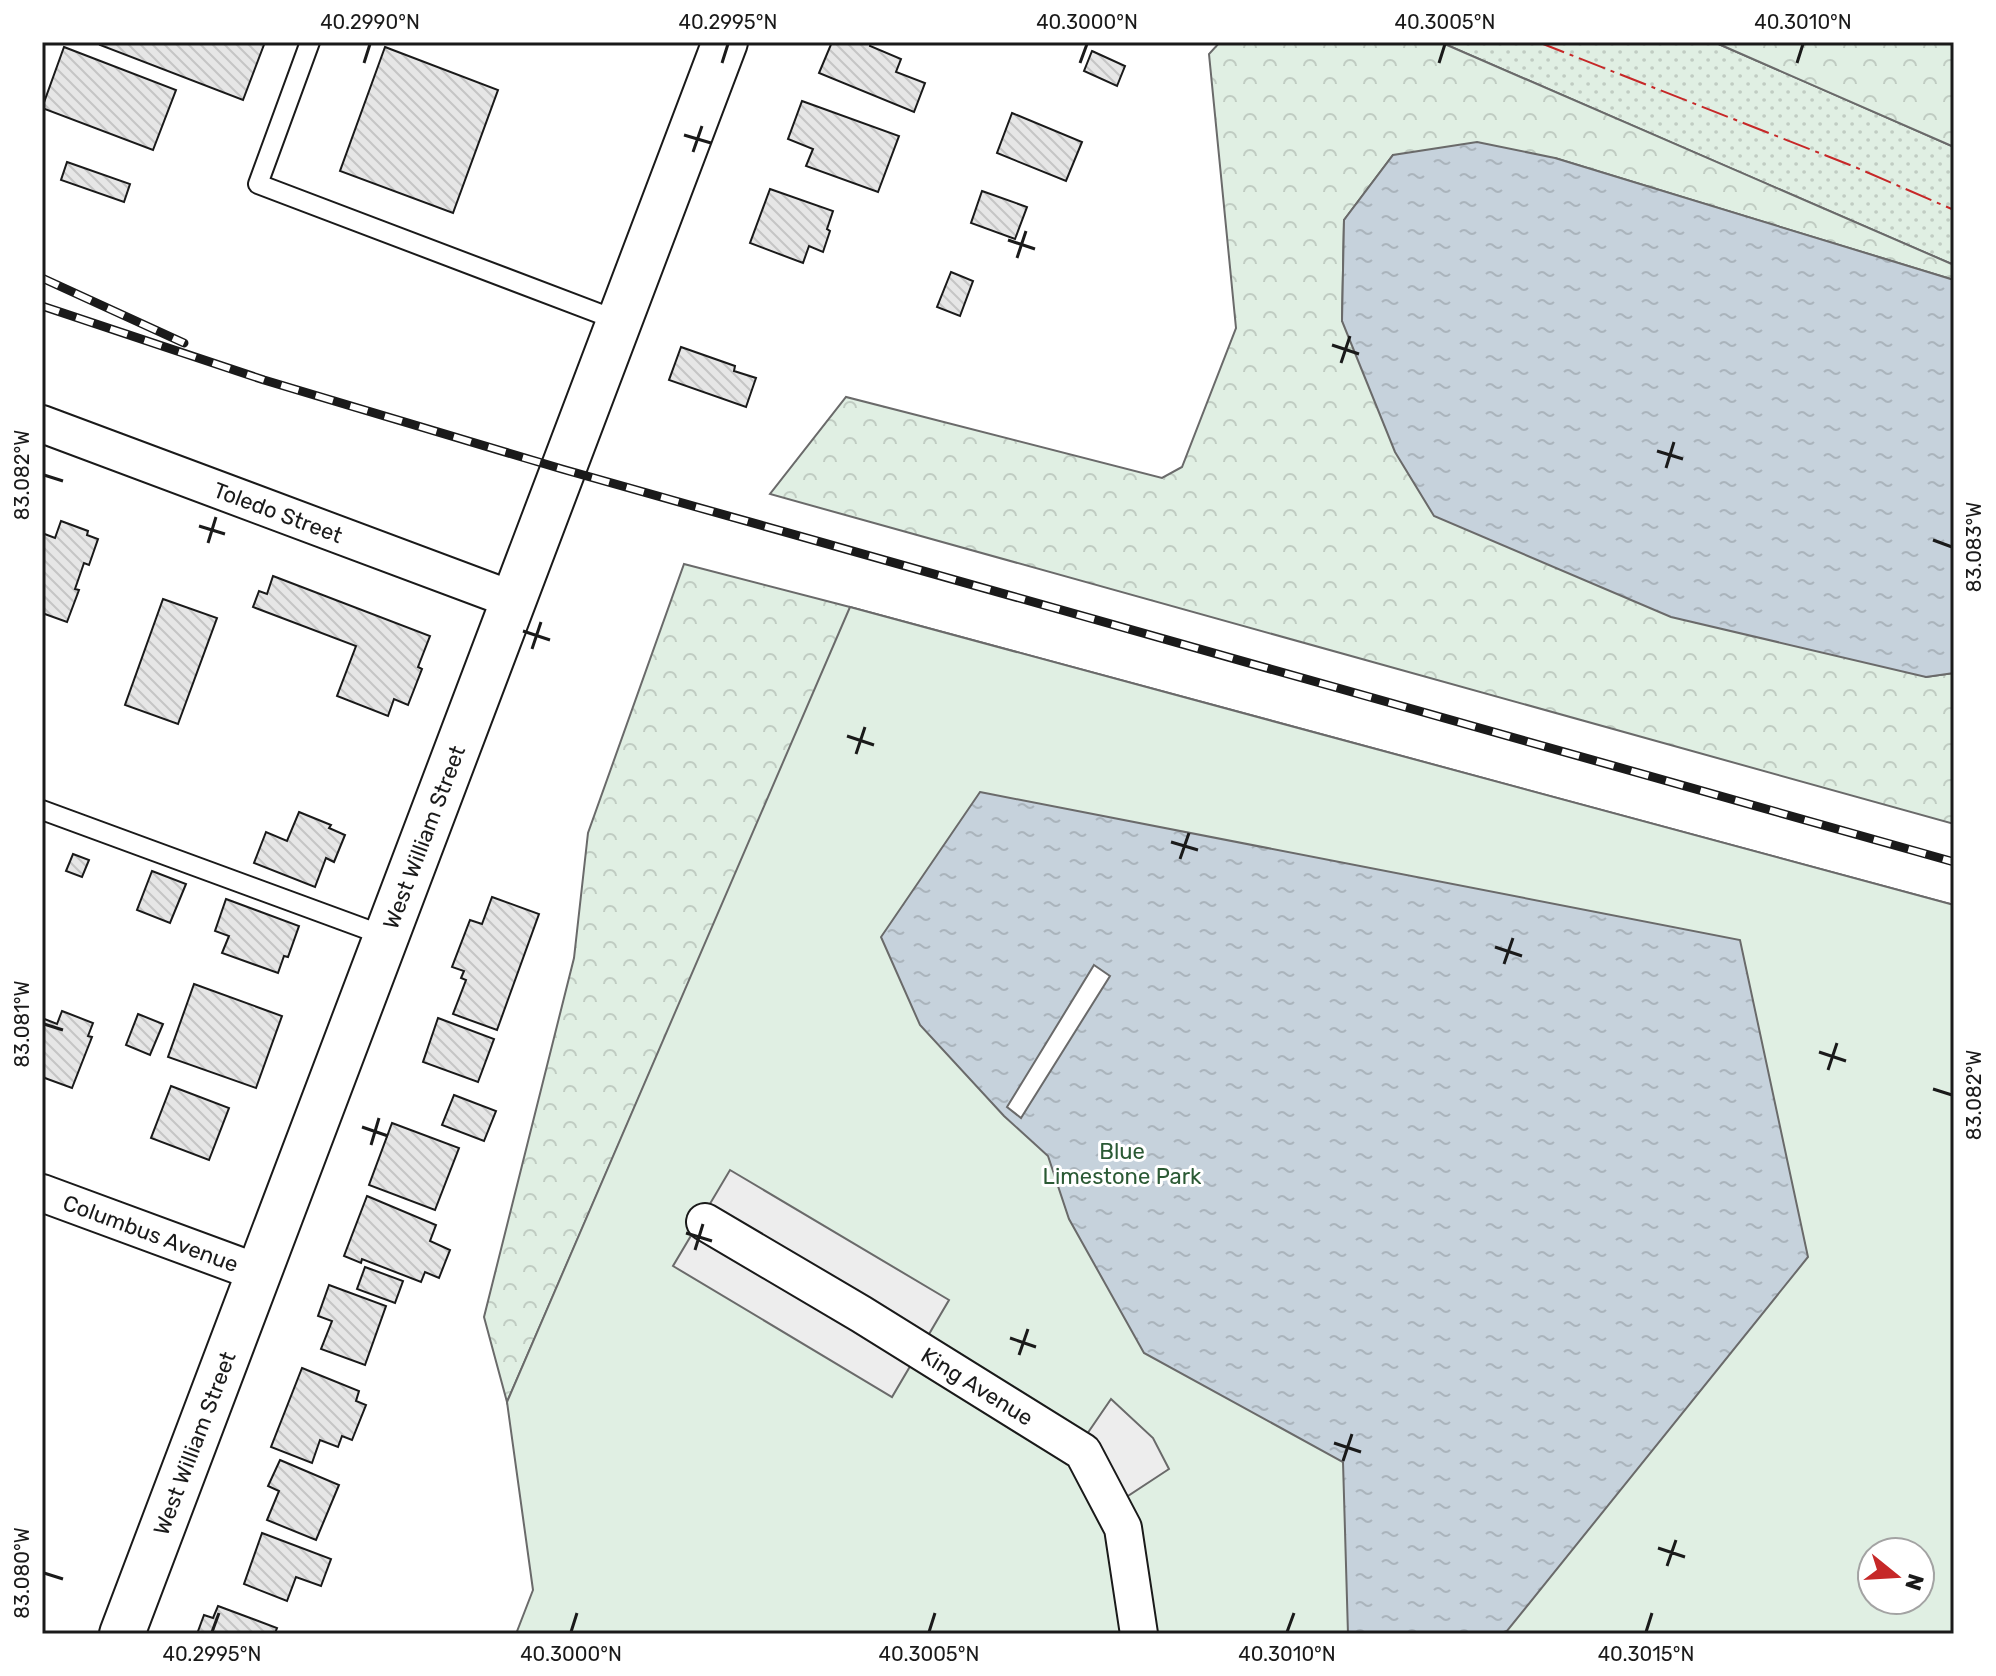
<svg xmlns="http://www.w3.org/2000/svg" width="1996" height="1676" viewBox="0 0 1996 1676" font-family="Rubik,sans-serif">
<defs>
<pattern id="grass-dots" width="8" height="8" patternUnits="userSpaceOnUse" patternTransform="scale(2)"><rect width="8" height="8" fill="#e0efe3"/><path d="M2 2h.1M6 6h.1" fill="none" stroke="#c0ccc2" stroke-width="1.8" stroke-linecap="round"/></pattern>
<pattern id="forest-crowns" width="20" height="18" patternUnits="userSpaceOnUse" patternTransform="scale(2)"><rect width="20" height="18" fill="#e0efe3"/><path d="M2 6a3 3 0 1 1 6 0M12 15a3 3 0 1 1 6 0" fill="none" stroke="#c0ccc2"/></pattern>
<pattern id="water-ripples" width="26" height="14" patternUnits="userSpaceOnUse" patternTransform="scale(2)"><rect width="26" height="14" fill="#c6d2dc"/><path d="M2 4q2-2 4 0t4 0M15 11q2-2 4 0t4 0" fill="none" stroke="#aab4bc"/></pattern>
<pattern id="building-back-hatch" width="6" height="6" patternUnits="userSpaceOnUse" patternTransform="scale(2)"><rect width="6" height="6" fill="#e6e6e6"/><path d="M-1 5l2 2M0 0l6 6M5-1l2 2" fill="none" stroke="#c5c5c5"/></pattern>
</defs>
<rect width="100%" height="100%" fill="#fff"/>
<!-- grass -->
<path fill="url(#grass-dots)" stroke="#6a6a6a" stroke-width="2" d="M1440 42H1714L1954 147V265Z"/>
<!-- forest -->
<g fill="url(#forest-crowns)" stroke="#6a6a6a" stroke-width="2">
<path d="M1220 42H1440L1954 265V280L1555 158 1393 155 1344 220 1342 321 1926 677 1954 673V824L770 494 846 397 1162 478 1182 467 1236 328 1209 54Z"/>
<path d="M1714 42H1954V147Z"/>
<path d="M684 564 850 607 1954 905 660 1049 507 1402 484 1317 574 958 588 833Z"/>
</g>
<!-- park -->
<path fill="#e0efe3" stroke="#6a6a6a" stroke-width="2" fill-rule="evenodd" d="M850 607 1954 905V1634H516L533 1590 507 1402ZM1872 1552H1920V1600H1872Z"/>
<!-- parking -->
<g fill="#ededed" stroke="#6a6a6a" stroke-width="2">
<path d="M730 1170 949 1300 892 1397 673 1266Z"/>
<path d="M1111 1399 1153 1438 1169 1469 1108 1509 1072 1456Z"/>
</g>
<!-- water -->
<g fill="url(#water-ripples)" stroke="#6a6a6a" stroke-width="2">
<path d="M1477 142 1555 158 1954 280V673L1926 677 1671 617 1434 516 1395 452 1342 321 1344 220 1393 155Z"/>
<path d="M980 792 1740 940 1808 1257 1507 1631 1497 1634H1348L1343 1462 1144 1353 1069 1219 1048 1156 1004 1116 920 1025 881 937Z"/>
</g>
<!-- pier -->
<path fill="#fff" stroke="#6a6a6a" stroke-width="2" d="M1094 965 1110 976 1021 1118 1007 1107Z"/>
<!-- building -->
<g fill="url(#building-back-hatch)" stroke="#1a1a1a" stroke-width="2">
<path d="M101 42H265L243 100 100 45Z"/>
<path d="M832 42H871L870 46 901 59 896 72 925 83 914 112 819 73Z"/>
<path d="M64 47 176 90 153 150 42 108Z"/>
<path d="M385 47 498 90 453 213 340 171Z"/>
<path d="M1092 51 1125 66 1117 86 1084 71Z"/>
<path d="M802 101 899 136 878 192 806 166 813 149 788 139Z"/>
<path d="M1012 113 1082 142 1066 181 997 153Z"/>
<path d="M67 162 130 184 124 202 61 180Z"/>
<path d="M770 189 833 211 827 229 830 231 823 252 809 246 803 263 750 243Z"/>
<path d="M982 191 1027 207 1015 239 971 223Z"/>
<path d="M951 272 973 281 960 316 937 307Z"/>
<path d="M681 347 735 366 734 371 756 378 746 407 669 380Z"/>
<path d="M61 521 88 531 87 535 98 539 89 565 84 563 75 589 79 590 67 622 42 613V533L55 538Z"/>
<path d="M273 576 430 636 418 667 422 669 408 705 394 699 388 716 337 696 356 646 253 607 259 591 267 594Z"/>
<path d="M163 599 217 618 178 724 125 705Z"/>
<path d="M299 812 331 825 329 828 345 835 334 862 326 858 315 887 254 863 266 832 287 841Z"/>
<path d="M73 854 89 860 82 877 66 871Z"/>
<path d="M152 871 186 884 170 923 137 910Z"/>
<path d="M492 897 539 914 497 1030 453 1014 466 980 461 978 464 971 452 967 470 920 482 924Z"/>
<path d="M226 899 299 926 288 957 284 956 278 973 222 953 229 936 215 931Z"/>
<path d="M194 984 282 1016 256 1088 168 1057Z"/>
<path d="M62 1011 93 1023 88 1036 92 1037 72 1088 42 1077V1018L57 1024Z"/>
<path d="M138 1014 163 1024 150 1055 126 1045Z"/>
<path d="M438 1018 494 1039 478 1082 423 1062Z"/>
<path d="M171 1086 229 1108 209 1160 151 1138Z"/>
<path d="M454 1095 496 1111 484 1141 442 1125Z"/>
<path d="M392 1123 459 1148 435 1210 369 1185Z"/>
<path d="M367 1196 436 1225 430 1241 450 1250 439 1278 425 1272 421 1282 362 1259 361 1263 344 1256Z"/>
<path d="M365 1267 403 1281 395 1303 357 1289Z"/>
<path d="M329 1285 386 1306 365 1365 321 1349 332 1321 318 1316Z"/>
<path d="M302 1368 359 1391 356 1401 366 1405 352 1440 342 1436 338 1447 320 1440 312 1463 271 1447Z"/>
<path d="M280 1460 339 1485 316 1540 267 1520 279 1491 268 1486Z"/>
<path d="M262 1533 331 1559 321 1586 296 1577 287 1601 244 1584Z"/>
<path d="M218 1606 277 1628 275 1633 279 1634H197L204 1615 213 1618Z"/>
</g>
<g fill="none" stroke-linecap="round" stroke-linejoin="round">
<!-- lane casing -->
<g stroke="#1a1a1a" stroke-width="22">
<g id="lane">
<path d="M310 42 258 184 619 321"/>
<path d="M42 810 385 936"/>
</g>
</g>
<!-- street casing -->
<g stroke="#1a1a1a" stroke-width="40">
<g id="street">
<path id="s1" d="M42 424 513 600"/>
<path id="s2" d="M42 1193 259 1273"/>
<path id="s3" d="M705 1222 861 1314 1083 1452 1123 1528 1139 1634"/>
</g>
</g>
<!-- highway casing -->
<g stroke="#1a1a1a" stroke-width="48">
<g id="highway">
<path id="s4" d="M122 1634 725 42"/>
</g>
</g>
<!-- lane -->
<use href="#lane" stroke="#fff" stroke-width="18"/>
<!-- street -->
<use href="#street" stroke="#fff" stroke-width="36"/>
<!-- highway -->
<use href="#highway" stroke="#fff" stroke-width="44"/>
<!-- rail casing -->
<g stroke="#1a1a1a" stroke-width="9">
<g id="rail">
<path d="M42 278 184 343"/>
<path d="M42 306 264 380 562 469 1954 862"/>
</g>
</g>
<!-- rail -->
<use href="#rail" stroke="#fff" stroke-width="6" stroke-dasharray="18" stroke-linecap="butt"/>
<!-- power -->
<path stroke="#c62828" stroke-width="2" stroke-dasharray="28 6 4 6" stroke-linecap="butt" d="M1538 42 1855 167 1954 210"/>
</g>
<!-- ticks -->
<path fill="none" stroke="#1a1a1a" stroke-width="3" d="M364 63 370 44M722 63 728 44M1080 63 1087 44M1439 63 1445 44M1797 63 1803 44M684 135 711 143M693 152 702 126M1008 240 1035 249M1017 258 1026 231M1332 345 1359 354M1341 363 1350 336M1657 451 1683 459M1666 468 1674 442M44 475 63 481M199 526 225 534M1933 540 1952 547M208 543 216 517M523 631 550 640M532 649 541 622M847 736 874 745M856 754 865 727M1171 842 1198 850M1180 859 1189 833M1495 947 1522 956M1504 964 1513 938M44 1024 63 1030M1819 1052 1846 1061M1828 1070 1837 1043M1933 1089 1952 1095M362 1127 388 1136M371 1145 379 1118M686 1233 712 1241M695 1250 703 1224M1010 1338 1036 1347M1019 1355 1028 1329M1334 1443 1361 1452M1343 1461 1352 1434M1658 1548 1685 1557M1667 1566 1676 1540M44 1573 63 1579M212 1632 219 1613M571 1632 577 1613M929 1632 935 1613M1287 1632 1294 1613M1646 1632 1652 1613"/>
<g text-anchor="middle" stroke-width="6" stroke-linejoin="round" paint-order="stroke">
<!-- street labels -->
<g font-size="22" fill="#1a1a1a" stroke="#fff">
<text dy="8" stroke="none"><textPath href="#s1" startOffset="252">Toledo Street</textPath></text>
<text dy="8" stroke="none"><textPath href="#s4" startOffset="852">West William Street</textPath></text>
<text dy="8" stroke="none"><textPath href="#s2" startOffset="116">Columbus Avenue</textPath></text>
<text dy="8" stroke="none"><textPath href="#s3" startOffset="318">King Avenue</textPath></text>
<text dy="8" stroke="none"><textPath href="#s4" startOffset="204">West William Street</textPath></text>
</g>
<!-- park labels -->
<g font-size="22" fill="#2b5a34" stroke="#fff">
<text x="1122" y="1159">Blue<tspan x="1122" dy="25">Limestone Park</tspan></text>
</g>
</g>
<!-- border -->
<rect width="1996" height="1676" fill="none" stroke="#ffffff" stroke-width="88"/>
<!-- north arrow -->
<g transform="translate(1896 1576) rotate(108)"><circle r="38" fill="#ffffff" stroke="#a3a3a3" stroke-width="2"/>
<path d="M0-6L14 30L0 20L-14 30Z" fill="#c62828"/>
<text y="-12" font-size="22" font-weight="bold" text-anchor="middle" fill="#1a1a1a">N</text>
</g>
<rect x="44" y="44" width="1908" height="1588" fill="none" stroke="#1a1a1a" stroke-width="3"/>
<g font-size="20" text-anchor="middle" fill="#1a1a1a">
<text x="370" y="29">40.2990°N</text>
<text x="728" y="29">40.2995°N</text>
<text x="1087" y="29">40.3000°N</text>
<text x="1445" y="29">40.3005°N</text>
<text x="1803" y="29">40.3010°N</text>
<text transform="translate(22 475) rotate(-90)" y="7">83.082°W</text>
<text transform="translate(1974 547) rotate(-90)" y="7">83.083°W</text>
<text transform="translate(22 1024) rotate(-90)" y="7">83.081°W</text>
<text transform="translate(1974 1095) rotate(-90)" y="7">83.082°W</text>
<text transform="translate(22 1573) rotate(-90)" y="7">83.080°W</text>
<text x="212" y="1661">40.2995°N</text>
<text x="571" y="1661">40.3000°N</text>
<text x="929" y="1661">40.3005°N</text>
<text x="1287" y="1661">40.3010°N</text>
<text x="1646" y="1661">40.3015°N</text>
</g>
</svg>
